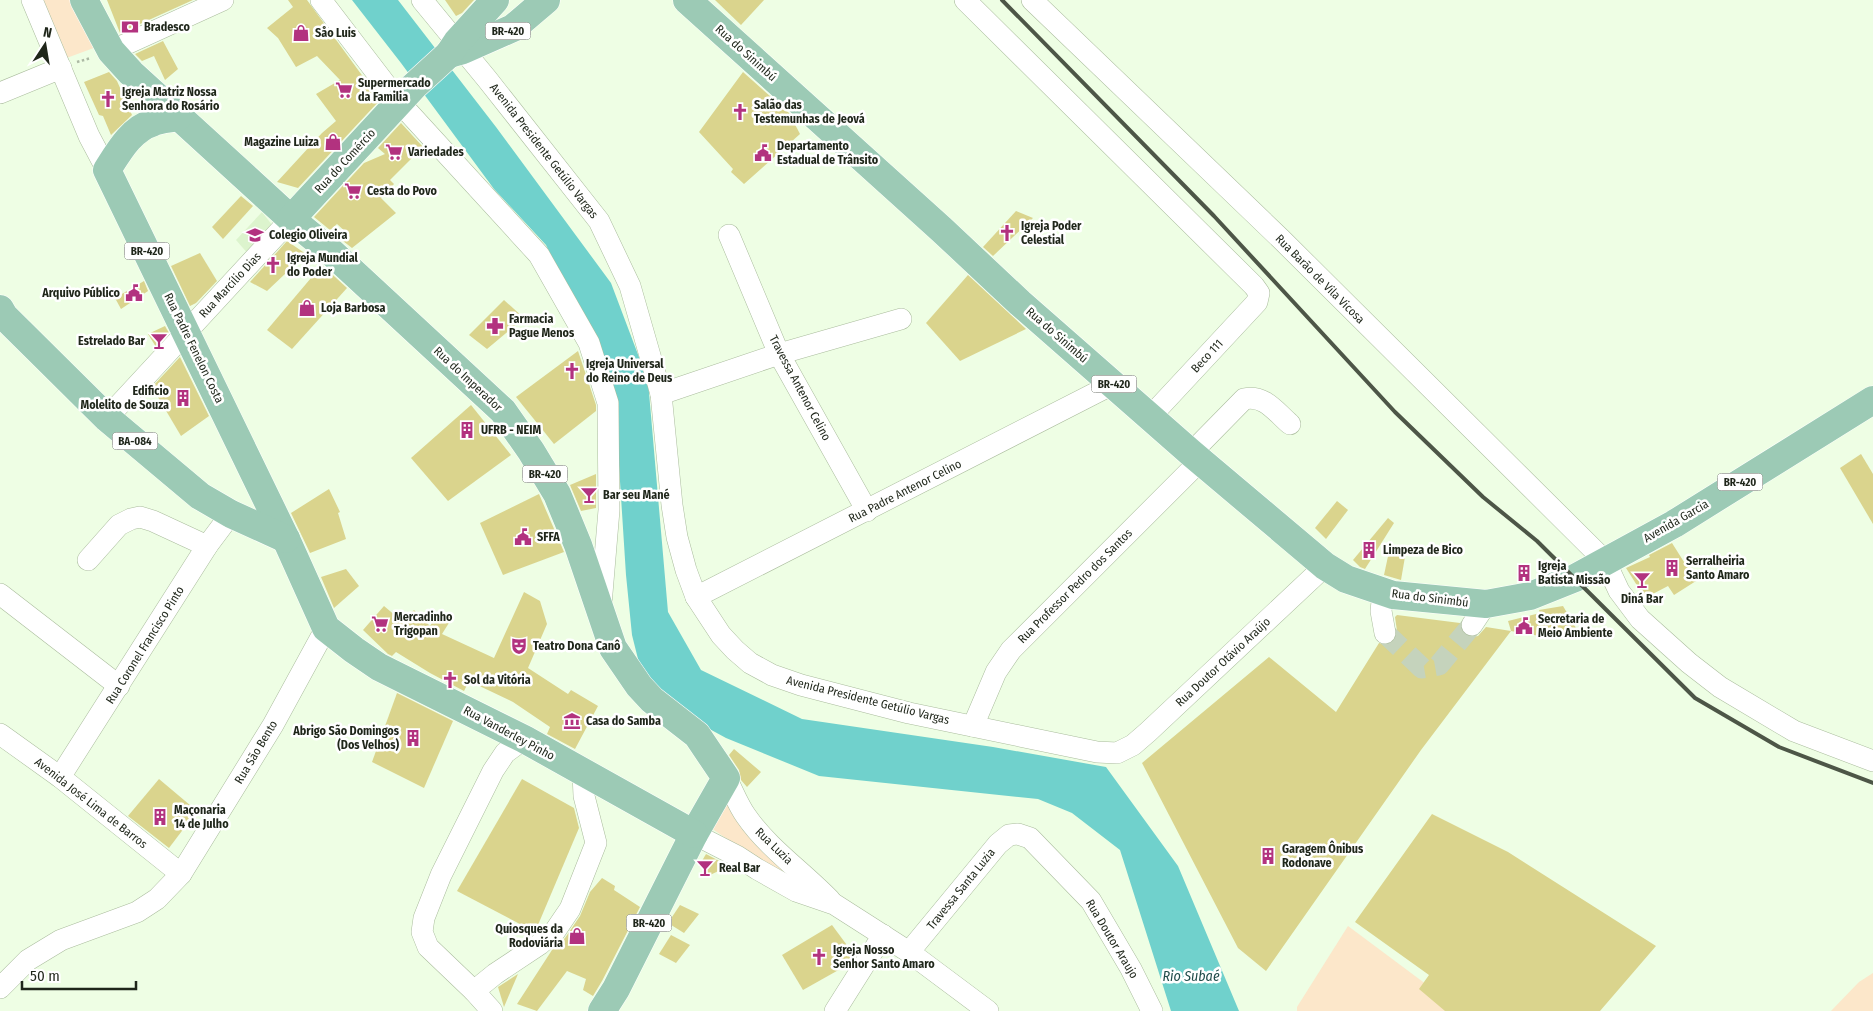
<svg xmlns="http://www.w3.org/2000/svg" width="1873" height="1011" viewBox="0 0 1873 1011" font-family="'Fira Sans Condensed',sans-serif">
<rect width="100%" height="100%" fill="#eefee4"/>
<!-- built -->
<path fill="#dcf4cd" d="M262 212 276 230 249 255 236 240Z"/>
<!-- green -->
<g fill="#fce7ca">
<path d="M38 0H75L99 46 64 59Z"/>
<path d="M724 800 805 892 711 828Z"/>
<path d="M1348 926 1462 1011H1297V1007Z"/>
<path d="M1873 973V1011H1831L1859 982Z"/>
</g>
<!-- water -->
<path fill="#70d1cc" d="M352 0H398L496 127 611 283 648 381 668 612 701 670 802 719 993 747 1106 767 1178 866 1239 1011H1171L1120 850 1072 813 1038 799 819 776 726 738 682 714 641 671 632 635 626 575 618 450 609 371 546 245 494 189 401 63Z"/>
<!-- building -->
<g fill="#dad48d">
<path d="M107 0H193L120 33Z"/>
<path d="M288 0H307L380 100 298 188 277 182 322 133 336 121 316 94 340 80 317 56 296 67 278 38 267 28 293 7Z"/>
<path d="M445 0H474L462 13 456 16Z"/>
<path d="M715 0H764L741 25Z"/>
<path d="M163 41 178 69 165 80 154 56 142 61 135 54Z"/>
<path d="M109 72 117 81 132 115 111 135 103 116 99 115 84 82Z"/>
<path d="M743 72 789 113 800 134 744 184 731 172 733 169 699 132Z"/>
<path d="M401 123 423 147 390 180 394 184 381 198 396 213 352 248 343 241 348 234 337 224 330 230 314 217 364 163 385 154 378 148Z"/>
<path d="M241 196 253 206 223 239 212 227Z"/>
<path d="M1016 211 1033 218 993 256 983 247Z"/>
<path d="M287 241 306 254 267 291 250 282Z"/>
<path d="M200 253 217 281 196 303 190 306 171 266Z"/>
<path d="M322 265 347 288 292 349 267 330Z"/>
<path d="M968 275 1026 329 960 361 926 323Z"/>
<path d="M144 281 148 291 121 309 115 298Z"/>
<path d="M504 300 524 318 487 349 469 335Z"/>
<path d="M165 326 169 333 156 347 148 334Z"/>
<path d="M578 351 596 405V411L554 444 516 397Z"/>
<path d="M180 357 209 416 181 436 152 387Z"/>
<path d="M471 405 511 455 448 501 411 458Z"/>
<path d="M1861 454 1873 474V524L1840 468Z"/>
<path d="M596 474V508L581 511 570 485Z"/>
<path d="M329 489 340 512 338 513 346 539 310 553 291 513Z"/>
<path d="M539 494 564 552 503 575 480 523Z"/>
<path d="M1337 501 1348 510 1326 539 1315 528Z"/>
<path d="M1388 518 1394 523 1365 569 1360 567 1353 560Z"/>
<path d="M1672 543 1696 581 1674 595 1668 586 1645 598 1626 568 1650 557 1649 555Z"/>
<path d="M1390 547 1406 551 1401 580 1384 575Z"/>
<path d="M346 569 359 586 334 608 321 577Z"/>
<path d="M524 592 540 601 547 624 528 668 568 694 571 690 598 706 575 749 547 734 550 727 513 702 469 681 464 691 430 673 396 652 392 656 388 654 363 630 384 606 403 622 414 610 430 626 439 612 452 618 442 634 494 658Z"/>
<path d="M1563 606 1576 628 1551 638 1511 631 1508 621 1540 613 1539 610Z"/>
<path d="M1397 615 1460 623 1461 631 1466 636 1471 637 1478 636 1486 627 1511 631 1421 750 1266 971 1238 948 1142 763 1269 657 1336 712 1379 643 1388 645 1393 643 1397 638V631L1395 617Z"/>
<path d="M397 693 453 721 424 788 372 762Z"/>
<path d="M734 749 761 772 747 787 741 780 739 770 729 755Z"/>
<path d="M159 779 197 811 169 848 128 816Z"/>
<path d="M522 779 574 808 579 828 535 932 457 891Z"/>
<path d="M1432 814 1508 852 1656 946 1600 1011H1445L1419 989 1429 975 1355 922Z"/>
<path d="M706 854 729 866 710 875 699 866Z"/>
<path d="M602 878 615 886 614 890 640 907 602 981 593 996 583 990 586 979 567 971 537 1011 517 1004 552 950 565 938 580 916 590 892Z"/>
<path d="M680 905 699 914 684 933 668 923Z"/>
<path d="M832 925 855 956 851 963 803 990 782 955Z"/>
<path d="M671 935 690 945 676 963 659 954Z"/>
<path d="M518 974 504 1007 498 987Z"/>
</g>
<g fill="none" stroke-linecap="round" stroke-linejoin="round">
<!-- minor-tunnel -->
<path stroke="#c5d3bc" stroke-width="21" stroke-dasharray="21 11" stroke-linecap="butt" d="M1385 633 1422 668 1439 665 1472 625"/>
<!-- minor casing -->
<g stroke="#aabc9d" stroke-width="22">
<g id="minor">
<path d="M32 0 89 136 107 170"/>
<path d="M321 0 399 102 539 255 589 343 608 403 609 510 601 605"/>
<path d="M422 0 487 79 599 221 630 286 661 394 672 505 677 537 686 570 696 597 721 635 735 650 750 663 772 675 801 685 909 713 1097 752 1117 753 1133 745 1148 732 1325 566"/>
<path d="M965 0 1254 286 1259 293 1257 302 1150 417"/>
<path d="M1032 0 1281 239 1605 561 1619 591 1640 619 1689 663 1720 687 1794 731 1873 761"/>
<path d="M111 51 223 0"/>
<path d="M0 93 61 68"/>
<path d="M729 235 779 354 867 511"/>
<path d="M661 394 779 354 901 319"/>
<path d="M107 418 291 219"/>
<path d="M1191 453 1244 399C1264 394 1276 412 1290 424"/>
<path d="M88 560 119 525 131 519 140 517 153 521 207 546"/>
<path d="M1383 592 1381 611 1385 633"/>
<path d="M0 594 119 686"/>
<path d="M696 597 1113 384"/>
<path d="M1472 625 1486 604"/>
<path d="M973 726 996 672 1011 650 1200 461"/>
<path d="M0 734 60 777 181 874"/>
<path d="M60 777 207 546 231 514"/>
<path d="M726 778C733 791 738 805 746 816 768 848 803 872 830 900"/>
<path d="M694 834 737 856 757 869 796 891 834 904 909 952 988 1011"/>
<path d="M909 952 998 844 1009 835 1018 834 1030 838 1091 901 1131 969 1152 1011"/>
<path d="M0 988 28 960 61 940 137 912 157 899 181 874 273 725 326 628"/>
<path d="M474 991 495 974 540 944 555 931 570 909 596 843 584 796 583 773"/>
<path d="M492 1011 474 991 428 947 422 932 424 918 441 875 493 771 505 753 524 739"/>
<path d="M835 1011 883 935"/>
</g>
</g>
<!-- major casing -->
<g stroke="#fff" stroke-width="29">
<g id="major">
<path d="M84 0 111 51 131 73 291 219 330 251 503 411 531 451 557 494 578 545 613 648 639 686 652 700 697 735 726 778 694 834 616 989 602 1011"/>
<path d="M687 0 941 229 1020 303 1191 453 1325 566 1346 579 1393 595 1486 604 1530 596 1575 578 1674 524 1873 400"/>
<path d="M449 54 463 50 513 28 546 0"/>
<path d="M178 117C170 119 161 119 154 122 131 129 119 151 107 170L286 539 326 628 354 650 379 667 524 739 694 834"/>
<path d="M291 219 414 86 449 54 457 42 495 0"/>
<path d="M0 309 4 316 107 418 200 496 231 514 286 539"/>
</g>
</g>
<!-- path -->
<path stroke="#acb9a4" stroke-width="2.5" stroke-dasharray="2.5 2.5" stroke-linecap="butt" d="M77 62 91 58"/>
<!-- minor -->
<use href="#minor" stroke="#fff" stroke-width="21"/>
<!-- major -->
<use href="#major" stroke="#9ccab5" stroke-width="28"/>
<!-- rail -->
<path stroke="#4d5647" stroke-width="4" d="M1002 0 1214 216 1395 412 1483 497 1537 541 1695 698 1779 747 1873 783"/>
</g>
<!-- icons -->
<defs>
<g id="bank-bare" transform="scale(1.35)"><path d="M-6-4H6V4H-6ZM0-2.3a2.3 2.3 0 1 0 0 4.6a2.3 2.3 0 1 0 0-4.6Z" fill="#b2327f" stroke="#fff" stroke-width="2.5" paint-order="stroke"/></g>
<g id="shop-bare" transform="scale(1.35)"><path d="M-5-2.5h2.3a2.7 3.5 0 0 1 5.4 0H5L5.5 6h-11ZM-1.5-2.5h3a1.5 2.3 0 0 0-3 0Z" fill="#b2327f" stroke="#fff" stroke-width="2.5" paint-order="stroke"/></g>
<g id="supermarket-bare" transform="scale(1.35)"><path d="M-6-5.5h2.5l.6 2H6L4.5 2H-2.5L-4.4-4H-6ZM-1.5 3.2a1.3 1.3 0 1 0 .1 0ZM3 3.2a1.3 1.3 0 1 0 .1 0Z" fill="#b2327f" stroke="#fff" stroke-width="2.5" paint-order="stroke"/></g>
<g id="church-bare" transform="scale(1.35)"><path d="M-1.2-6h2.4v3.5h3.3v2.4h-3.3V6h-2.4V-.1h-3.3v-2.4h3.3Z" fill="#b2327f" stroke="#fff" stroke-width="2.5" paint-order="stroke"/></g>
<g id="civic-bare" transform="scale(1.35)"><path d="M-.6-6.5H3V-4.5H.6V-3L4-1V1h2V6H-6V1h2V-1L-.6-3ZM-1.2 2.5V6h2.4V2.5Z" fill="#b2327f" stroke="#fff" stroke-width="2.5" paint-order="stroke"/></g>
<g id="school-bare" transform="scale(1.35)"><path d="M0-5L7-2L0 1L-7-2ZM-4 1L0 2.5L4 1V4Q0 6-4 4Z" fill="#b2327f" stroke="#fff" stroke-width="2.5" paint-order="stroke"/></g>
<g id="pharmacy-bare" transform="scale(1.35)"><path d="M-2-6h4v4h4v4h-4v4h-4v-4h-4v-4h4Z" fill="#b2327f" stroke="#fff" stroke-width="2.5" paint-order="stroke"/></g>
<g id="bar-bare" transform="scale(1.35)"><path d="M-6-5H6L.8 .8V4.5H3.5V6h-7V4.5H-.8V.8Z" fill="#b2327f" stroke="#fff" stroke-width="2.5" paint-order="stroke"/></g>
<g id="building-bare" transform="scale(1.35)"><path d="M-4-6H4V6H1V3H-1V6H-4ZM-2.5-4.3h1.7v1.8h-1.7ZM.8-4.3h1.7v1.8H.8ZM-2.5-1h1.7V.8h-1.7ZM.8-1h1.7V.8H.8Z" fill="#b2327f" stroke="#fff" stroke-width="2.5" paint-order="stroke"/></g>
<g id="theatre-bare" transform="scale(1.35)"><path d="M-5-5.5Q0-4 5-5.5V0Q5 5 0 6Q-5 5-5 0ZM-3.3-2.5H-1v1.5H-3.3ZM1-2.5H3.3v1.5H1ZM-2.8 1Q0 5.5 2.8 1Z" fill="#b2327f" stroke="#fff" stroke-width="2.5" paint-order="stroke"/></g>
<g id="museum-bare" transform="scale(1.35)"><path d="M0-6L6-3V-2H-6V-3ZM-5-1h2V3h-2ZM-1-1h2V3h-2ZM3-1h2V3H3ZM-6 4H6V6H-6Z" fill="#b2327f" stroke="#fff" stroke-width="2.5" paint-order="stroke"/></g>
</defs>
<g fill-rule="evenodd">
<use href="#bank-bare" x="130" y="27"/>
<use href="#shop-bare" x="301" y="33"/>
<use href="#supermarket-bare" x="344" y="90"/>
<use href="#church-bare" x="108" y="99"/>
<use href="#church-bare" x="740" y="112"/>
<use href="#shop-bare" x="333" y="142"/>
<use href="#supermarket-bare" x="394" y="152"/>
<use href="#civic-bare" x="763" y="153"/>
<use href="#supermarket-bare" x="353" y="191"/>
<use href="#church-bare" x="1007" y="233"/>
<use href="#school-bare" x="255" y="235"/>
<use href="#church-bare" x="273" y="265"/>
<use href="#civic-bare" x="134" y="293"/>
<use href="#shop-bare" x="307" y="308"/>
<use href="#pharmacy-bare" x="495" y="326"/>
<use href="#bar-bare" x="159" y="341"/>
<use href="#church-bare" x="572" y="371"/>
<use href="#building-bare" x="183" y="398"/>
<use href="#building-bare" x="467" y="430"/>
<use href="#bar-bare" x="589" y="495"/>
<use href="#civic-bare" x="523" y="537"/>
<use href="#building-bare" x="1369" y="550"/>
<use href="#building-bare" x="1672" y="568"/>
<use href="#building-bare" x="1524" y="573"/>
<use href="#bar-bare" x="1642" y="580"/>
<use href="#supermarket-bare" x="380" y="624"/>
<use href="#civic-bare" x="1524" y="626"/>
<use href="#theatre-bare" x="519" y="646"/>
<use href="#church-bare" x="450" y="680"/>
<use href="#museum-bare" x="572" y="721"/>
<use href="#building-bare" x="413" y="738"/>
<use href="#building-bare" x="160" y="817"/>
<use href="#building-bare" x="1268" y="856"/>
<use href="#bar-bare" x="705" y="868"/>
<use href="#shop-bare" x="577" y="936"/>
<use href="#church-bare" x="819" y="957"/>
</g>
<g text-anchor="middle" stroke-width="5" stroke-linejoin="round" paint-order="stroke">
<!-- shield labels -->
<g fill="#fff" stroke="#62675f" stroke-width="1">
<rect x="485.5" y="22.5" width="45" height="17" rx="4"/>
<rect x="124.5" y="242.5" width="45" height="17" rx="4"/>
<rect x="1091.5" y="375.5" width="45" height="17" rx="4"/>
<rect x="112.5" y="432.5" width="45" height="17" rx="4"/>
<rect x="522.5" y="465.5" width="45" height="17" rx="4"/>
<rect x="1717.5" y="473.5" width="45" height="17" rx="4"/>
<rect x="626.5" y="914.5" width="45" height="17" rx="4"/>
</g>
<g font-size="11" font-weight="bold" fill="#1f261a">
<text x="508" y="35">BR-420</text>
<text x="147" y="255">BR-420</text>
<text x="1114" y="388">BR-420</text>
<text x="135" y="445">BA-084</text>
<text x="545" y="478">BR-420</text>
<text x="1740" y="486">BR-420</text>
<text x="649" y="927">BR-420</text>
</g>
<!-- poi labels -->
<g font-size="12" font-weight="bold" fill="#1f261a" stroke="#fff" text-anchor="start">
<text x="144" y="31">Bradesco</text>
<text x="315" y="37">Såo Luis</text>
<text x="358" y="87">Supermercado<tspan x="358" dy="14">da Familia</tspan></text>
<text x="122" y="96">Igreja Matriz Nossa<tspan x="122" dy="14">Senhora do Rosário</tspan></text>
<text x="754" y="109">Salão das<tspan x="754" dy="14">Testemunhas de Jeová</tspan></text>
<text x="319" y="146" text-anchor="end">Magazine Luiza</text>
<text x="777" y="150">Departamento<tspan x="777" dy="14">Estadual de Trânsito</tspan></text>
<text x="408" y="156">Variedades</text>
<text x="367" y="195">Cesta do Povo</text>
<text x="1021" y="230">Igreja Poder<tspan x="1021" dy="14">Celestial</tspan></text>
<text x="269" y="239">Colegio Oliveira</text>
<text x="287" y="262">Igreja Mundial<tspan x="287" dy="14">do Poder</tspan></text>
<text x="120" y="297" text-anchor="end">Arquivo Público</text>
<text x="321" y="312">Loja Barbosa</text>
<text x="509" y="323">Farmacia<tspan x="509" dy="14">Pague Menos</tspan></text>
<text x="145" y="345" text-anchor="end">Estrelado Bar</text>
<text x="586" y="368">Igreja Universal<tspan x="586" dy="14">do Reino de Deus</tspan></text>
<text x="169" y="395" text-anchor="end">Edificio<tspan x="169" dy="14">Molelito de Souza</tspan></text>
<text x="481" y="434">UFRB - NEIM</text>
<text x="603" y="499">Bar seu Mané</text>
<text x="537" y="541">SFFA</text>
<text x="1383" y="554">Limpeza de Bico</text>
<text x="1686" y="565">Serralheiria<tspan x="1686" dy="14">Santo Amaro</tspan></text>
<text x="1538" y="570">Igreja<tspan x="1538" dy="14">Batista Missão</tspan></text>
<text x="1642" y="603" text-anchor="middle">Diná Bar</text>
<text x="394" y="621">Mercadinho<tspan x="394" dy="14">Trigopan</tspan></text>
<text x="1538" y="623">Secretaria de<tspan x="1538" dy="14">Meio Ambiente</tspan></text>
<text x="533" y="650">Teatro Dona Canô</text>
<text x="464" y="684">Sol da Vitória</text>
<text x="586" y="725">Casa do Samba</text>
<text x="399" y="735" text-anchor="end">Abrigo São Domingos<tspan x="399" dy="14">(Dos Velhos)</tspan></text>
<text x="174" y="814">Maçonaria<tspan x="174" dy="14">14 de Julho</tspan></text>
<text x="1282" y="853">Garagem Ônibus<tspan x="1282" dy="14">Rodonave</tspan></text>
<text x="719" y="872">Real Bar</text>
<text x="563" y="933" text-anchor="end">Quiosques da<tspan x="563" dy="14">Rodoviária</tspan></text>
<text x="833" y="954">Igreja Nosso<tspan x="833" dy="14">Senhor Santo Amaro</tspan></text>
</g>
<!-- street labels -->
<g font-size="12" fill="#1f261a" stroke="#fff">
<text transform="translate(746 53) rotate(42)" y="4">Rua do Sinimbú</text>
<text transform="translate(544 151) rotate(52)" y="4">Avenida Presidente Getúlio Vargas</text>
<text transform="translate(345 161) rotate(-47)" y="4">Rua do Comércio</text>
<text transform="translate(1320 279) rotate(45)" y="4">Rua Barão de Vila Vicosa</text>
<text transform="translate(230 285) rotate(-47)" y="4">Rua Marcílio Dias</text>
<text transform="translate(1057 335) rotate(41)" y="4">Rua do Sinimbú</text>
<text transform="translate(194 348) rotate(64)" y="4">Rua Padre Fenelon Costa</text>
<text transform="translate(1207 356) rotate(-47)" y="4">Beco 111</text>
<text transform="translate(468 379) rotate(43)" y="4">Rua do Imperador</text>
<text transform="translate(800 388) rotate(62)" y="4">Travessa Antenor Celino</text>
<text transform="translate(905 491) rotate(-27)" y="4">Rua Padre Antenor Celino</text>
<text transform="translate(1676 521) rotate(-30)" y="4">Avenida Garcia</text>
<text transform="translate(1075 586) rotate(-45)" y="4">Rua Professor Pedro dos Santos</text>
<text transform="translate(1430 598) rotate(7)" y="4">Rua do Sinimbú</text>
<text transform="translate(145 645) rotate(-58)" y="4">Rua Coronel Francisco Pinto</text>
<text transform="translate(1223 662) rotate(-43)" y="4">Rua Doutor Otávio Araújo</text>
<text transform="translate(868 700) rotate(14)" y="4">Avenida Presidente Getúlio Vargas</text>
<text transform="translate(509 733) rotate(28)" y="4">Rua Vanderley Pinho</text>
<text transform="translate(256 752) rotate(-59)" y="4">Rua São Bento</text>
<text transform="translate(91 803) rotate(38)" y="4">Avenida José Lima de Barros</text>
<text transform="translate(774 846) rotate(44)" y="4">Rua Luzia</text>
<text transform="translate(961 889) rotate(-51)" y="4">Travessa Santa Luzia</text>
<text transform="translate(1112 939) rotate(59)" y="4">Rua Doutor Araujo</text>
</g>
<!-- water labels -->
<g font-size="14" font-style="italic" fill="#204c4a" stroke="#fff">
<text x="1191" y="981">Rio Subaé</text>
</g>
</g>
<!-- north arrow -->
<g transform="translate(45 45) rotate(12)" stroke="#ffffff" stroke-width="4" paint-order="stroke">
<path d="M0-4L9 19L0 12L-9 19Z" fill="#1f261a"/>
<text y="-8" font-size="14" font-weight="bold" text-anchor="middle" fill="#1f261a">N</text>
</g>
<!-- scale -->
<path d="M22 981v8h114v-8" fill="none" stroke="#1f261a" stroke-width="2.5"/>
<text x="30" y="981" font-size="15" fill="#1f261a" stroke="#ffffff" stroke-width="4" paint-order="stroke">50 m</text>
</svg>
